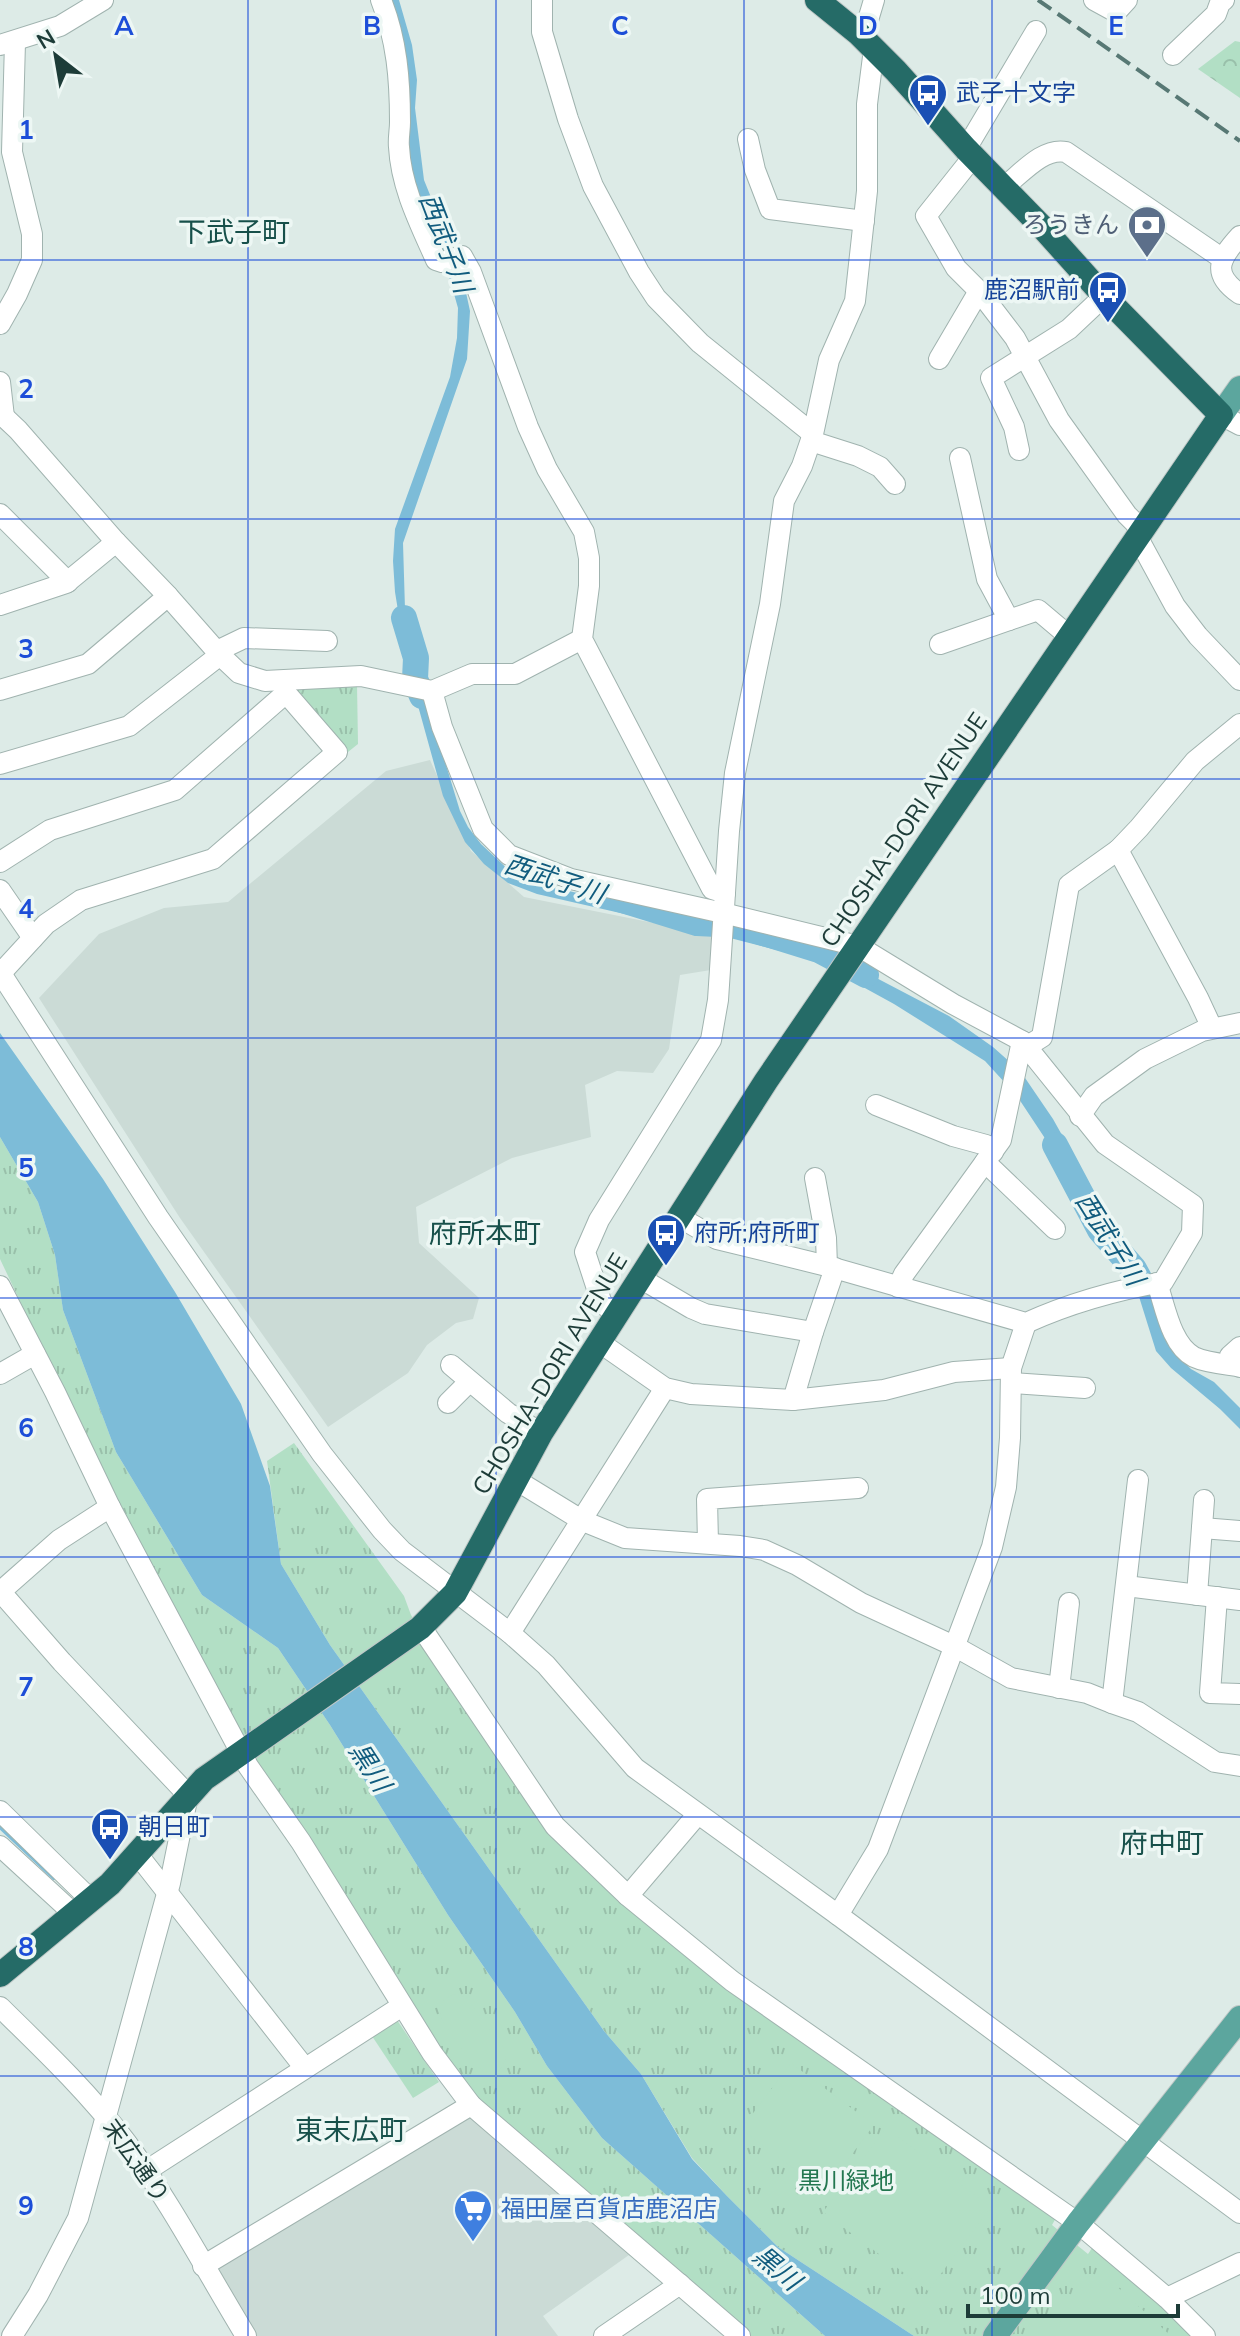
<svg xmlns="http://www.w3.org/2000/svg" width="1240" height="2336" viewBox="0 0 1240 2336" font-family="Mulish,'Noto Sans JP',sans-serif">
<defs>
<pattern id="grass-tufts" width="24" height="20" patternUnits="userSpaceOnUse" patternTransform="scale(2)"><rect width="24" height="20" fill="#b2dfc5"/><path d="M3 7l-1-3M5 7V3M7 7l1-3M15 17l-1-3M17 17v-4M19 17l1-3" fill="none" stroke="#99c0aa"/></pattern>
<pattern id="forest-crowns" width="20" height="18" patternUnits="userSpaceOnUse" patternTransform="scale(2)"><rect width="20" height="18" fill="#b2dfc5"/><path d="M2 6a3 3 0 1 1 6 0M12 15a3 3 0 1 1 6 0" fill="none" stroke="#99c0aa"/></pattern>
</defs>
<rect width="100%" height="100%" fill="#ddebe7"/>
<!-- built -->
<g fill="#cbdbd6">
<path d="M430 760 471 851 524 897 724 937 723 968 680 975 669 1049 653 1073 617 1071 585 1085 591 1137 512 1158 416 1207 419 1243 479 1298 473 1319 456 1323 427 1345 408 1373 328 1427 180 1218 39 998 99 934 164 908 228 902 386 771Z"/>
<path d="M470 2112 629 2255 543 2316 558 2336H255L215 2270Z"/>
</g>
<!-- grass -->
<g fill="url(#grass-tufts)">
<path d="M357 684 358 744 348 752 292 687Z"/>
<path d="M0 1137 38 1202 55 1255 63 1310 116 1452 202 1595 278 1648 330 1725 448 1915 515 2012 547 2066 602 2138 825 2336H749L503 2126 443 2060 275 1795 144 1562 0 1259Z"/>
<path d="M294 1443 404 1596 411 1615 550 1831 1057 2216 1052 2225 1088 2254 1094 2245 1198 2336H914L778 2247 727 2196 692 2158 641 2074 604 2031 330 1645 281 1564 267 1461Z"/>
<path d="M397 2020 439 2082 413 2098 372 2036Z"/>
</g>
<!-- forest -->
<path fill="url(#forest-crowns)" d="M1235 41 1240 42V98L1198 69Z"/>
<!-- garden -->
<g fill="#b2dfc5">
<path d="M455 1994 465 1997 469 2002 503 2047 506 2058C491 2103 453 2035 442 2020 437 2008 442 1998 455 1994Z"/>
<path d="M791 2063 874 2125 824 2191 741 2129Z"/>
<path d="M886 2128 991 2207 928 2291 823 2212Z"/>
<path d="M1100 2271 1171 2336H1049Z"/>
</g>
<!-- water -->
<g fill="#7dbcd8">
<path d="M390 0H399L412 45 417 80 415 108 424 180 462 274 470 311 467 359 403 543 405 609 419 676 460 811 468 827 481 844 512 873 527 881 783 942 865 972 949 1016 993 1047 1021 1072 1053 1119 1113 1226 1143 1275 1167 1339 1178 1356 1191 1369 1214 1382 1240 1408V1429L1220 1409 1171 1368 1156 1351 1131 1271 1119 1249 1100 1230 1085 1193 1058 1158 1017 1096 985 1061 894 1004 812 959 734 939 537 894 508 883 484 864 465 842 443 796 407 666 395 592 393 561 395 529 450 377 457 338 458 308 439 241 413 180 408 156 407 61Z"/>
<path d="M0 1033 103 1179 175 1292 241 1404 270 1486 281 1564 330 1645 604 2031 641 2074 692 2159 727 2196 778 2247 914 2336H825L602 2138 547 2066 515 2012 448 1915 330 1725 278 1648 202 1595 116 1452 63 1310 55 1255 38 1202 0 1137Z"/>
</g>
<g fill="none" stroke-linecap="round" stroke-linejoin="round">
<!-- stream -->
<path stroke="#7dbcd8" stroke-width="4" d="M0 1827 54 1878"/>
<!-- river -->
<g stroke="#7dbcd8" stroke-width="26">
<path d="M404 618 416 658 415 679 422 696"/>
<path d="M600 893 697 923 738 925 819 950 866 975"/>
<path d="M1055 1145 1100 1230 1134 1269 1142 1284"/>
</g>
<!-- minor casing -->
<g stroke="#a0b3af" stroke-width="22">
<g id="minor">
<path d="M381 0C397 40 400 80 400 122 400 131 398 139 399 147 401 187 420 224 436 260L442 262 462 256 471 272 528 427 547 469 584 532 589 558V586L582 639 712 889 725 893"/>
<path d="M542 0V32L568 119 593 186 639 272 656 298 700 343 813 434"/>
<path d="M1094 0 1116 12 1127 0"/>
<path d="M863 37 874 0"/>
<path d="M0 45 60 26 103 0"/>
<path d="M1173 55 1216 14 1220 3 1224 0"/>
<path d="M748 139 755 170 770 209 864 221"/>
<path d="M966 149 1036 31"/>
<path d="M973 157 926 216 956 268 979 291 1015 338 1059 420 1127 515 1143 531"/>
<path d="M1004 187C1021 174 1043 147 1066 152L1223 259"/>
<path d="M1240 236C1219 259 1211 274 1240 294"/>
<path d="M0 324 17 294 32 260V234L12 152 15 42"/>
<path d="M939 359 979 291"/>
<path d="M0 382 4 417"/>
<path d="M0 413 18 430 116 542"/>
<path d="M1221 415 1240 425"/>
<path d="M811 441 858 456 880 467 895 484"/>
<path d="M1019 450 1014 427 991 378 1069 329 1104 296"/>
<path d="M960 458 987 579 1009 620"/>
<path d="M0 514 68 582"/>
<path d="M1138 538 1175 606 1198 636 1240 680"/>
<path d="M168 596 220 655"/>
<path d="M0 605 66 583 116 542 168 596 88 664 0 690"/>
<path d="M940 644 1038 610 1070 637"/>
<path d="M217 651 244 638 327 641"/>
<path d="M432 691 442 727 483 829 509 855 571 879 723 913 858 946 953 1004 1022 1041 1105 1144 1193 1205 1192 1233 1163 1282C1117 1290 1068 1304 1026 1323L827 1266 717 1239 679 1217"/>
<path d="M0 764 129 726 220 655 239 673 265 681 361 676 432 691 472 674H515L582 639"/>
<path d="M0 862 50 830 175 790 286 693 337 752 213 859 81 900 46 924 1 973"/>
<path d="M0 890 33 938"/>
<path d="M0 972 158 1217 322 1454 382 1530 402 1551 510 1633 546 1665 635 1768 838 1915 1240 2213"/>
<path d="M1212 1028 1198 998 1118 850 1139 828 1195 761 1240 724"/>
<path d="M1026 1047 1042 1037 1069 885 1118 850"/>
<path d="M876 1105 953 1136 986 1145 993 1152"/>
<path d="M1080 1116 1094 1096 1145 1059 1202 1031 1240 1023"/>
<path d="M985 1162 1055 1229"/>
<path d="M815 1178 826 1238 827 1266"/>
<path d="M640 1278 691 1308 705 1314 813 1332"/>
<path d="M1157 1283C1165 1306 1171 1345 1194 1357 1207 1363 1225 1364 1238 1366"/>
<path d="M0 1286 55 1392 110 1507 248 1766 301 1842 432 2053 471 2105 740 2336"/>
<path d="M898 1287 904 1274 1001 1140 1022 1041"/>
<path d="M618 1313 602 1304 585 1252 599 1220 711 1040 718 1000 729 831 735 773 770 604 784 501 802 466 813 434 829 360 855 301 867 191V104L874 49"/>
<path d="M599 1342 665 1388 691 1394 793 1400 884 1390 954 1372 1011 1368"/>
<path d="M1240 1347 1230 1356 1240 1367"/>
<path d="M451 1365 508 1413 541 1433"/>
<path d="M0 1374 35 1354"/>
<path d="M1011 1383 1085 1388"/>
<path d="M793 1400 813 1332 835 1268"/>
<path d="M448 1403 469 1382"/>
<path d="M516 1480 583 1521 625 1538 740 1546 764 1550 797 1565 861 1603 954 1646 1011 1678 1087 1693 1112 1703 1138 1712 1215 1762 1240 1766"/>
<path d="M1202 1528 1240 1531"/>
<path d="M708 1543 707 1499 858 1488"/>
<path d="M1126 1586 1240 1600"/>
<path d="M0 1591 62 1662 188 1795 170 1883 78 2218 38 2295 12 2336"/>
<path d="M0 1592 59 1540 110 1507"/>
<path d="M1197 1595 1204 1500"/>
<path d="M1217 1597 1210 1693 1240 1694"/>
<path d="M421 1627 555 1826 628 1896 732 1981 1078 2223 1167 2298 1205 2336"/>
<path d="M510 1633 665 1388"/>
<path d="M1059 1688 1069 1603"/>
<path d="M1112 1703 1138 1480"/>
<path d="M0 1811 91 1900"/>
<path d="M0 1846 74 1914"/>
<path d="M138 1855 304 2067"/>
<path d="M628 1896 697 1815"/>
<path d="M838 1915 878 1849 992 1547 1006 1487 1010 1438 1011 1368 1026 1323"/>
<path d="M0 2007C44 2050 89 2093 126 2142 171 2203 207 2272 246 2336"/>
<path d="M146 2171 402 2006"/>
<path d="M203 2266 471 2105"/>
<path d="M1167 2298 1240 2263"/>
<path d="M604 2336 680 2284"/>
</g>
</g>
<!-- major casing -->
<g stroke="#c0c8c7" stroke-width="26">
<g id="major">
<path d="M1221 415 1240 388"/>
<path d="M995 2336 1078 2223 1240 2018"/>
</g>
</g>
<!-- highway casing -->
<g stroke="#c0c8c7" stroke-width="26">
<path id="highway" d="M0 1975 110 1884 204 1779 420 1628 455 1593 541 1433 766 1081 1221 415 1104 296 1043 228 966 149 896 71 859 34 817 0"/>
</g>
<!-- minor -->
<use href="#minor" stroke="#fff" stroke-width="20"/>
<!-- major -->
<use href="#major" stroke="#5ca69e" stroke-width="24"/>
<!-- highway -->
<use href="#highway" stroke="#256b67" stroke-width="24"/>
<!-- rail -->
<path stroke="#577874" stroke-width="4" stroke-dasharray="16 8" stroke-linecap="butt" d="M1038 0 1240 141"/>
</g>
<!-- grid -->
<path fill="none" stroke="#1d4ed8" stroke-width="2" stroke-opacity="0.55" d="M248 0V2336M496 0V2336M744 0V2336M992 0V2336M0 260H1240M0 519H1240M0 779H1240M0 1038H1240M0 1298H1240M0 1557H1240M0 1817H1240M0 2076H1240"/>
<!-- icons -->
<defs>
<g id="bus-pin" transform="scale(2)"><path d="M0 17L-7.5 6A9.5 9.5 0 1 1 7.5 6Z" fill="#1a4fb4" stroke="#edf7f4"/><path d="M-5-6H5V4H4V6H2V4H-2V6H-4V4H-5ZM-3.5-4V0h7V-4ZM-3.5 1.2v1.5H-2V1.2ZM2 1.2v1.5H3.5V1.2Z" fill="#fff"/></g>
<g id="bank-pin" transform="scale(2)"><path d="M0 17L-7.5 6A9.5 9.5 0 1 1 7.5 6Z" fill="#5c6f8a" stroke="#edf7f4"/><path d="M-6-4H6V4H-6ZM0-2.3a2.3 2.3 0 1 0 0 4.6a2.3 2.3 0 1 0 0-4.6Z" fill="#fff"/></g>
<g id="supermarket-pin" transform="scale(2)"><path d="M0 17L-7.5 6A9.5 9.5 0 1 1 7.5 6Z" fill="#3f7fe0" stroke="#edf7f4"/><path d="M-6-5.5h2.5l.6 2H6L4.5 2H-2.5L-4.4-4H-6ZM-1.5 3.2a1.3 1.3 0 1 0 .1 0ZM3 3.2a1.3 1.3 0 1 0 .1 0Z" fill="#fff"/></g>
</defs>
<g fill-rule="evenodd">
<use href="#bus-pin" x="928" y="93"/>
<use href="#bank-pin" x="1147" y="225"/>
<use href="#bus-pin" x="1108" y="290"/>
<use href="#bus-pin" x="666" y="1233"/>
<use href="#bus-pin" x="110" y="1827"/>
<use href="#supermarket-pin" x="473" y="2209"/>
</g>
<g text-anchor="middle" stroke-width="7" stroke-linejoin="round" paint-order="stroke">
<!-- transit labels -->
<g font-size="24" fill="#164399" stroke="#edf7f4" text-anchor="start">
<text x="956" y="101">武子十文字</text>
<text x="1080" y="298" text-anchor="end">鹿沼駅前</text>
<text x="694" y="1241">府所;府所町</text>
<text x="138" y="1835">朝日町</text>
</g>
<!-- service labels -->
<g font-size="24" fill="#4e5e75" stroke="#edf7f4" text-anchor="end">
<text x="1119" y="233">ろうきん</text>
</g>
<!-- street labels -->
<g font-size="24" fill="#1d3c38" stroke="#edf7f4">
<text transform="translate(904 830) rotate(-56)" y="8">CHOSHA-DORI AVENUE</text>
<text transform="translate(550 1374) rotate(-59)" y="8">CHOSHA-DORI AVENUE</text>
<text transform="translate(136 2161) rotate(55)" y="8">末広通り</text>
</g>
<!-- park labels -->
<g font-size="24" fill="#237750" stroke="#edf7f4">
<text x="846" y="2189">黒川緑地</text>
</g>
<!-- shop labels -->
<g font-size="24" fill="#366cbe" stroke="#edf7f4" text-anchor="start">
<text x="501" y="2217">福田屋百貨店鹿沼店</text>
</g>
<!-- water labels -->
<g font-size="26" font-style="italic" fill="#115c7e" stroke="#edf7f4">
<text transform="translate(446 243) rotate(69)" y="9">西武子川</text>
<text transform="translate(555 879) rotate(18)" y="9">西武子川</text>
<text transform="translate(1110 1239) rotate(58)" y="9">西武子川</text>
<text transform="translate(370 1767) rotate(57)" y="9">黒川</text>
<text transform="translate(777 2268) rotate(40)" y="9">黒川</text>
</g>
<!-- quarter labels -->
<g font-size="28" fill="#17504a" stroke="#edf7f4">
<text x="234" y="242">下武子町</text>
<text x="485" y="1243">府所本町</text>
<text x="1162" y="1853">府中町</text>
<text x="351" y="2140">東末広町</text>
</g>
</g>
<g font-size="26" text-anchor="middle" font-weight="bold" fill="#1d4ed8" stroke="#edf7f4" stroke-width="7" stroke-linejoin="round" paint-order="stroke">
<text x="124" y="35">A</text>
<text x="372" y="35">B</text>
<text x="620" y="35">C</text>
<text x="868" y="35">D</text>
<text x="1116" y="35">E</text>
<text x="26" y="139">1</text>
<text x="26" y="398">2</text>
<text x="26" y="658">3</text>
<text x="26" y="918">4</text>
<text x="26" y="1177">5</text>
<text x="26" y="1437">6</text>
<text x="26" y="1696">7</text>
<text x="26" y="1956">8</text>
<text x="26" y="2215">9</text>
</g>
<!-- north arrow -->
<g transform="translate(56 56) rotate(329)" stroke="#edf7f4" stroke-width="6" paint-order="stroke">
<path d="M0-6L14 30L0 20L-14 30Z" fill="#1d3c38"/>
<text y="-12" font-size="22" font-weight="bold" text-anchor="middle" fill="#1d3c38">N</text>
</g>
<!-- scale -->
<path d="M968 2304v12h210v-12" fill="none" stroke="#1d3c38" stroke-width="4"/>
<text x="980" y="2304" font-size="24" fill="#1d3c38" stroke="#edf7f4" stroke-width="6" paint-order="stroke">100 m</text>
</svg>
